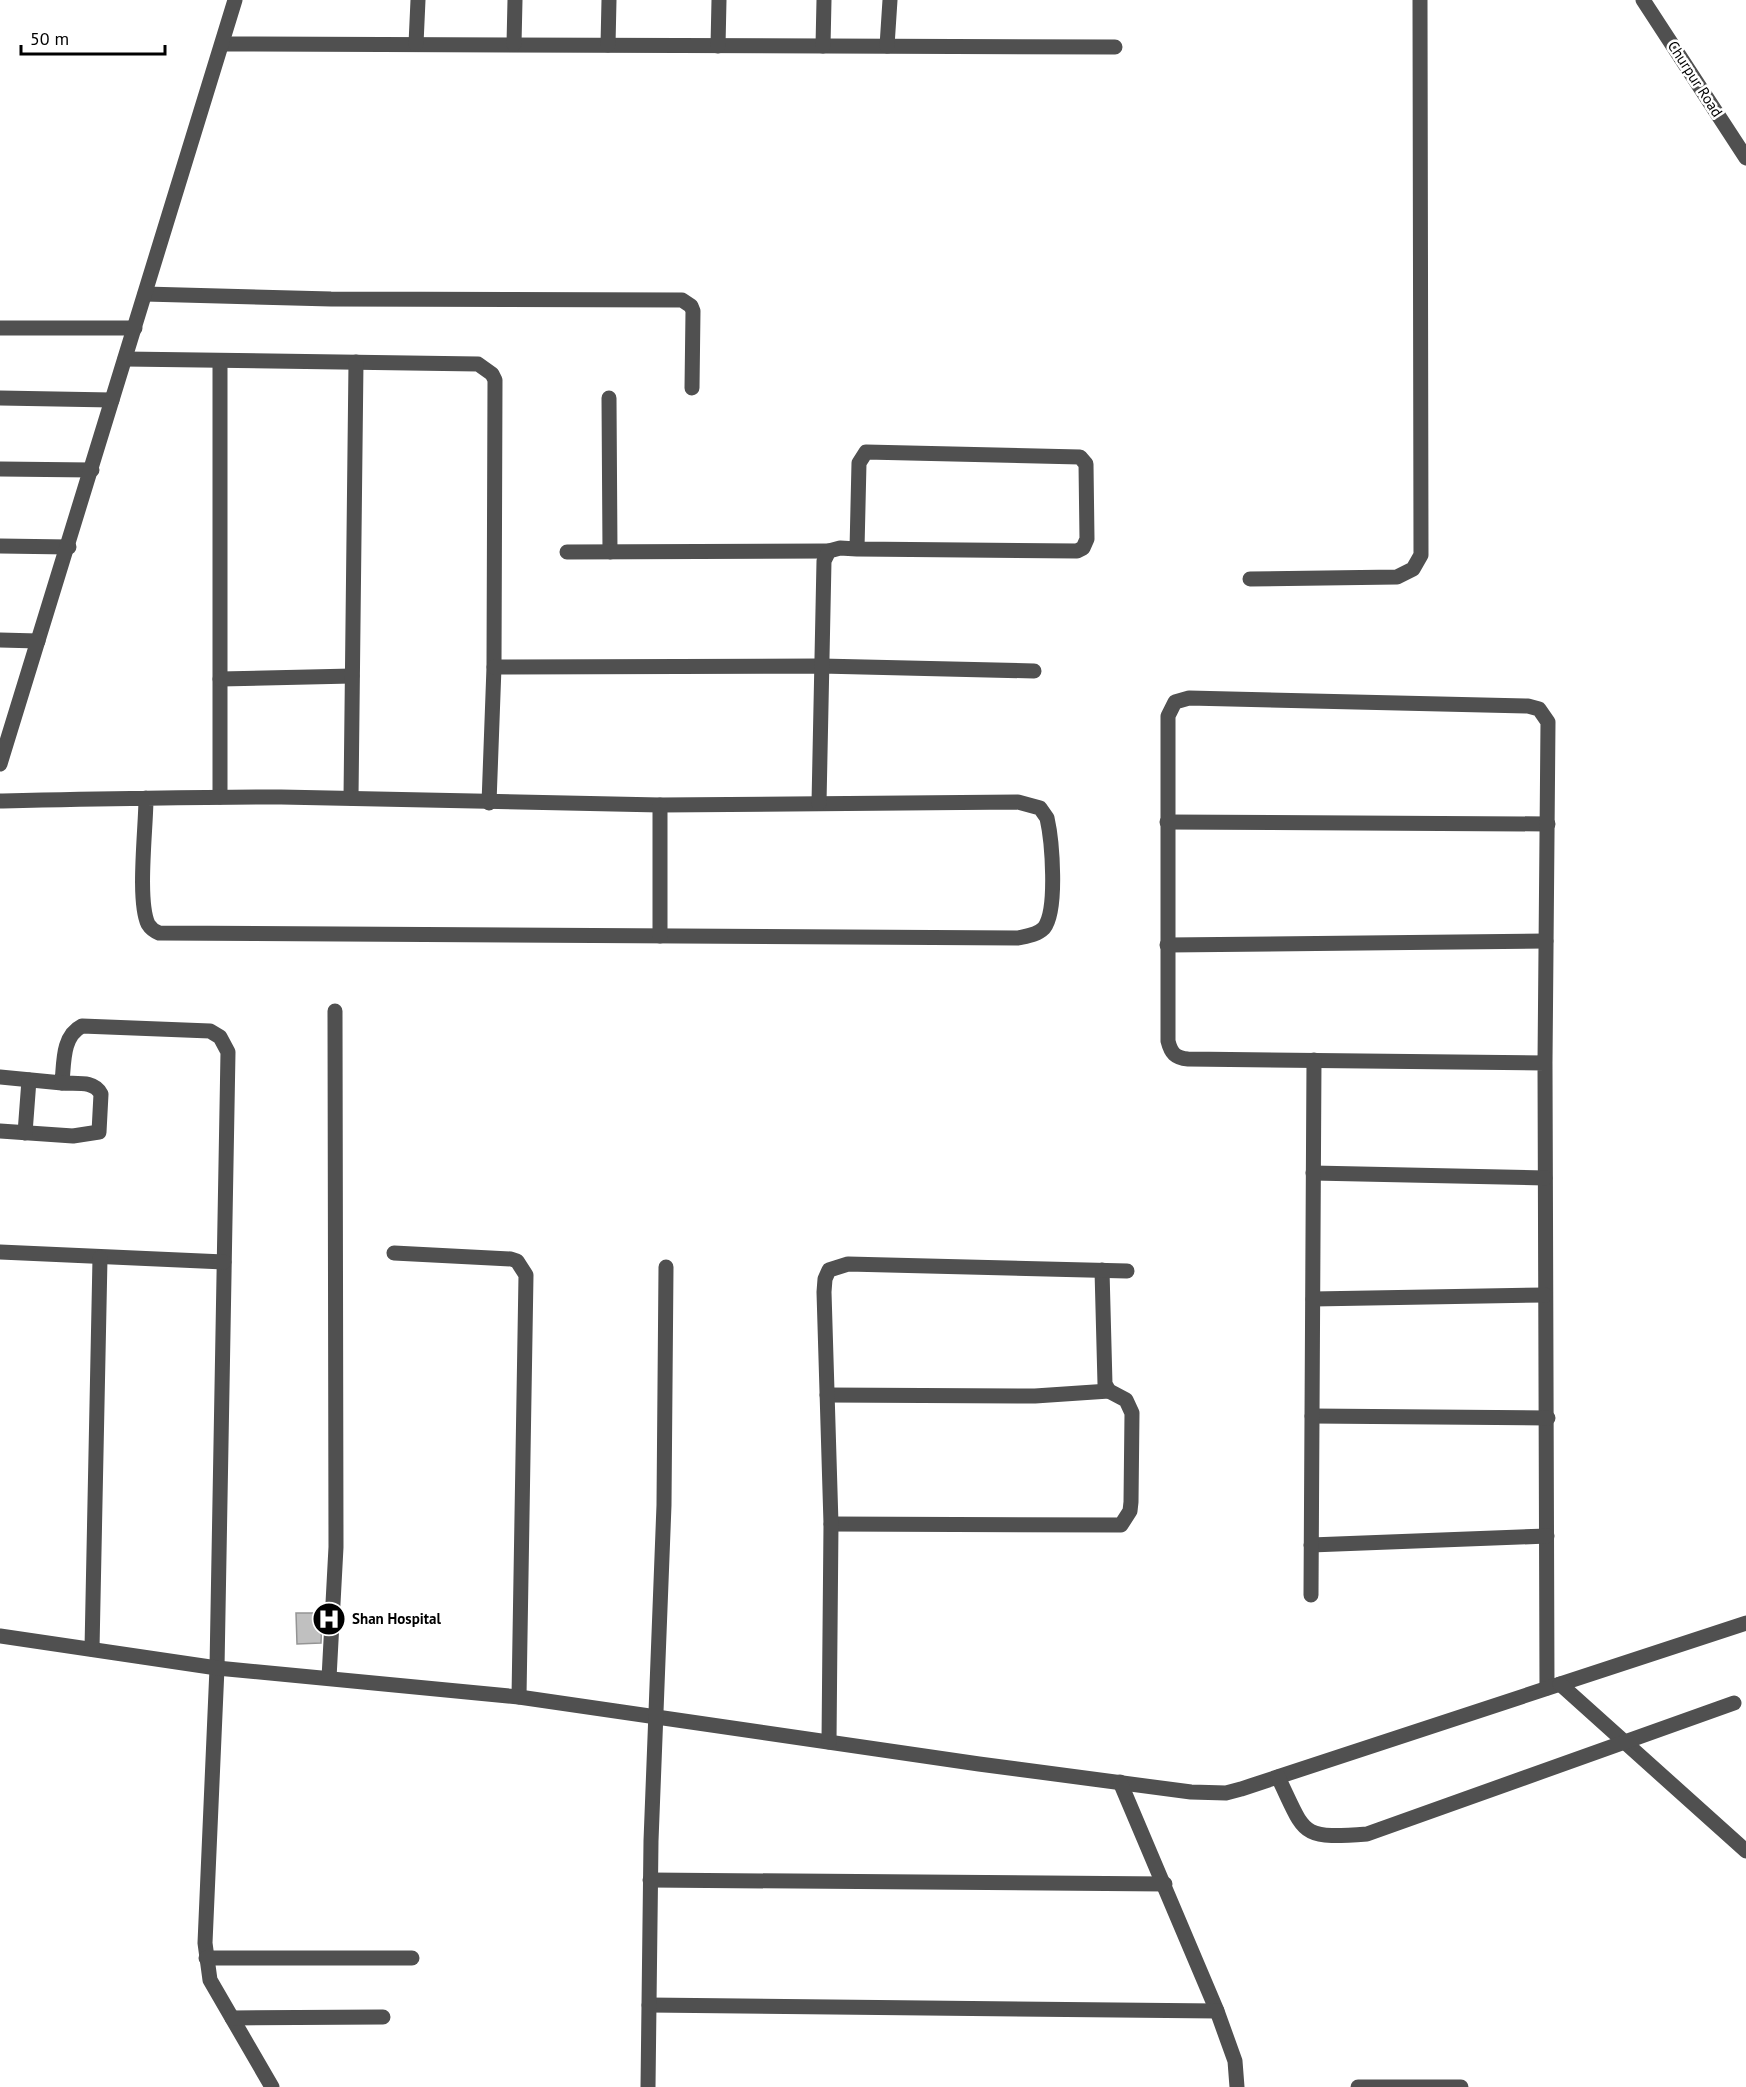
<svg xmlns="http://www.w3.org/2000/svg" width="1746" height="2087" viewBox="0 0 1746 2087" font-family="'PT Sans',sans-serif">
<rect width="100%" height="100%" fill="#fff"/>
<!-- building -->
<path fill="#c0c0c0" stroke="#949494" stroke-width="1.5" d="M296 1613H322L321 1643 297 1644Z"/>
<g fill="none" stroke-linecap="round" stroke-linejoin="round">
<!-- minor -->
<g stroke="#505050" stroke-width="15">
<path d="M1643 0 1746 158"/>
<path d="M223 44 1115 47"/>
<path d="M416 44 418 0"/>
<path d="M514 44 515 0"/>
<path d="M608 45 609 0"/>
<path d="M718 46 719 0"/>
<path d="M823 46 824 0"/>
<path d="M887 46 890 0"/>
<path d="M145 294 331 299 682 300 691 306 693 311 692 388"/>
<path d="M0 328H135"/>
<path d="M125 359 478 364 492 374 495 380 494 667 489 803"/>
<path d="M220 361V797"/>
<path d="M0 398 112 400"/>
<path d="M609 398 610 552"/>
<path d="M0 469 92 470"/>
<path d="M0 546 69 547"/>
<path d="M567 552 829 551"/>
<path d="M1250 579 1397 577 1413 569 1421 555 1420 0"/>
<path d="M0 640 38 641"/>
<path d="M494 667 821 666 1034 671"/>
<path d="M220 679 352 676"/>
<path d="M0 764 235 0"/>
<path d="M351 798 356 362"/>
<path d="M0 801C94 799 187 797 281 797L660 805 1018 802 1040 808 1047 818C1052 840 1058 910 1044 928 1037 935 1027 936 1018 938L159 933C154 931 151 929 148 924 137 900 146 828 146 798"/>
<path d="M819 803 824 561 829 551 840 548 857 549 1077 551 1083 548 1087 539 1086 464 1080 457 866 452 859 463 857 549"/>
<path d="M1167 822 1548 824"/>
<path d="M660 936V805"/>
<path d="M1167 945 1546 941"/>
<path d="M1545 1063 1188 1059C1175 1058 1171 1053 1168 1041V716L1175 702 1189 698 1528 706 1539 709 1548 722 1545 1063 1547 1688"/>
<path d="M0 1077 62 1083C64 1063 62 1036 82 1026L210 1031 220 1037 228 1052 217 1668 205 1943 210 1980 272 2087"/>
<path d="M0 1131 73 1136 99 1132 101 1094C94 1080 76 1084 62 1083"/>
<path d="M25 1133 29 1080"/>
<path d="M1313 1173 1545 1178"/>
<path d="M0 1252 224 1262"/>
<path d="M394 1253 511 1259 517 1261 526 1275 519 1697"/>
<path d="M1313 1299 1545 1295"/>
<path d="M827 1395 1035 1396 1109 1391"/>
<path d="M1312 1416 1548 1418"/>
<path d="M831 1524 1121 1525 1130 1511 1131 1502 1132 1413 1126 1400 1109 1391 1105 1384 1102 1270"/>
<path d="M1311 1545 1547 1536"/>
<path d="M1311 1595 1314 1060"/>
<path d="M0 1636 217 1668 519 1697 979 1764 1191 1792 1226 1793 1241 1789 1746 1623"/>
<path d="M92 1649 100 1258"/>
<path d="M329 1678 336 1547 335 1011"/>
<path d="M1560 1684 1746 1851"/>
<path d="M829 1742 831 1524 824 1292 825 1279 829 1270 848 1264 1127 1271"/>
<path d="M1278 1777C1306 1835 1299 1839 1367 1834L1734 1703"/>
<path d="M1120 1782 1217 2011 1235 2061 1237 2087"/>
<path d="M650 1880 1165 1884"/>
<path d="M206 1958H412"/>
<path d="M649 2005 1217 2011"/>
<path d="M232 2018 383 2017"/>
<path d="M648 2087 651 1841 664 1505 666 1267"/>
<path d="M1358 2087H1461"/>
</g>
</g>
<!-- icons -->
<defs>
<g id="hospital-disc" transform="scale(1.725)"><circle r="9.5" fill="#000" stroke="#fff"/><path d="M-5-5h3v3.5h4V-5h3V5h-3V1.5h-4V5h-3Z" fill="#fff"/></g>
</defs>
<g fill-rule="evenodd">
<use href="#hospital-disc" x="329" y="1619"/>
</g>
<g text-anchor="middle" stroke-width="5" stroke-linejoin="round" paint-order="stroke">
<!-- street labels -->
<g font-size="15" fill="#000" stroke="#fff">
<text transform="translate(1695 79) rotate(57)" y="5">Churpur Road</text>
</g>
<!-- poi labels -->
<g font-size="15" font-weight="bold" fill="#000" stroke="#fff" text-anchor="start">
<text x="352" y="1624">Shan Hospital</text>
</g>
</g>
<!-- scale -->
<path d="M21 45v9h144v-9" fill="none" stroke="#000000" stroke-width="3"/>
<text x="30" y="45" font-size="18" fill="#000000" stroke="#ffffff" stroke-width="4.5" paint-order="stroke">50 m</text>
</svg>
